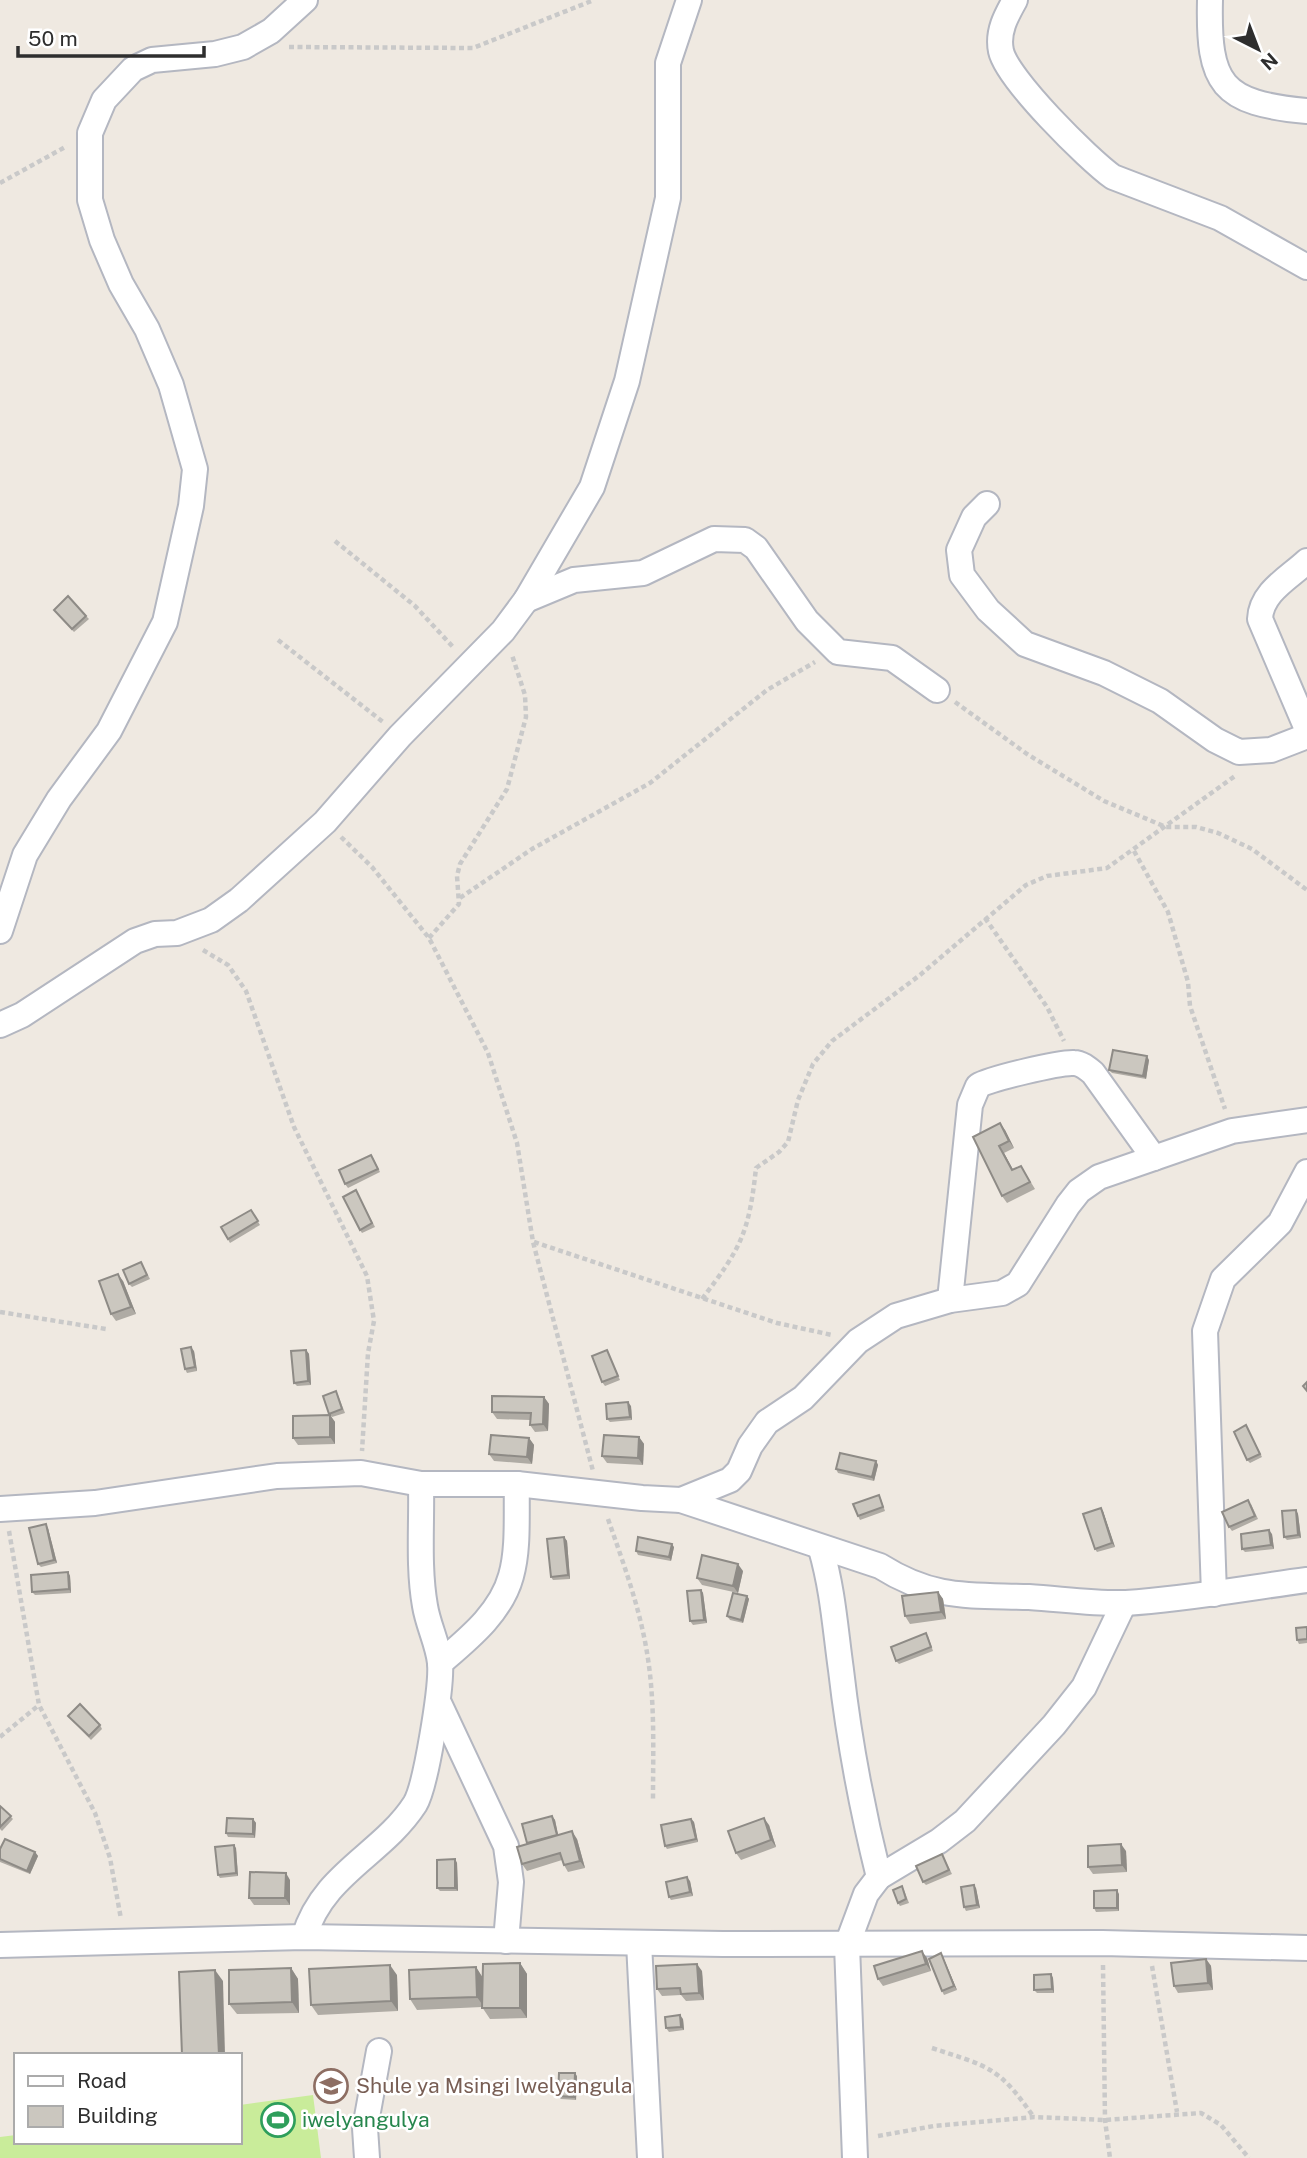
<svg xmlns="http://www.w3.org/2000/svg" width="1307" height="2158" viewBox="0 0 1307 2158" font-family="'Public Sans',sans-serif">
<rect width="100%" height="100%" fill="#efe9e1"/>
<!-- pitch -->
<path fill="#c9ec9a" d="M313 2095 321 2158H0V2137L16 2135V2142H240V2105Z"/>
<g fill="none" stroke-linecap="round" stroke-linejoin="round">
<!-- minor casing -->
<g stroke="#b4b7c1" stroke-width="28">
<g id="minor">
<path d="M1015 0C1006 16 997 32 1001 51 1007 79 1088 159 1113 177L1220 218 1307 267"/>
<path d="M1210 0C1208 85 1221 103 1307 111"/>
<path d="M987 504 974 517 959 550 962 575 988 610 1025 644 1104 673 1160 701 1215 740 1239 752 1271 750 1307 736"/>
<path d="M1307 561C1289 578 1261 592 1260 619L1307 729"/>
<path d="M526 600 574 580 643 573 714 539 745 540 756 548 807 621 838 652 892 658 937 690"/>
<path d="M0 931 25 855 59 799 109 731 165 622 191 506 195 469 171 385 147 329 121 284 102 240 90 200V133L104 100 133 69 152 60 215 54 243 47 271 31 305 0"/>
<path d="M0 1025 22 1015 135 941 155 934 177 933 211 920 239 900 325 822 400 736 503 631 526 600 592 487 627 381 668 198V63L689 0"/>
<path d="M950 1300 970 1105 978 1086C989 1079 1060 1062 1074 1063 1081 1063 1087 1068 1093 1073L1154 1158"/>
<path d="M681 1500 730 1480 739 1471 750 1446 767 1422 803 1398 858 1341 896 1316 950 1300 1002 1293 1018 1284 1068 1205 1079 1191 1099 1177 1232 1131 1307 1120"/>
<path d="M0 1509 95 1503 277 1476 361 1473 421 1484H517L642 1498 681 1500 880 1566C934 1600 969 1595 1029 1597 1061 1599 1094 1604 1126 1603 1187 1599 1247 1588 1307 1580"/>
<path d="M821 1549C833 1591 835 1627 841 1670 849 1740 862 1809 879 1877"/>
<path d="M1214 1594 1205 1331 1223 1279 1280 1223 1307 1172"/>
<path d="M440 1663C468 1639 501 1613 511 1576 519 1548 516 1513 517 1484"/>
<path d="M438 1701 506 1846 511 1882 506 1941"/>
<path d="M304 1937C323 1873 382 1855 415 1804 426 1786 442 1686 440 1663 438 1644 428 1625 425 1606 418 1567 422 1523 421 1484"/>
<path d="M639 1943 650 2158"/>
<path d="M0 1945 304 1937 723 1944 1102 1943 1307 1948"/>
<path d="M367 2158 365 2128 379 2051"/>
<path d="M855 2158 847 1945 866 1894 879 1877 939 1841 965 1821 1054 1725 1084 1687 1124 1603"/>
</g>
</g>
<!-- path -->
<g stroke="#c9c9c9" stroke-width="4.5" stroke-dasharray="5 3.5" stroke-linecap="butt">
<path d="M289 47 473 48 594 0"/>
<path d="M0 183 67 146"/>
<path d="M335 541 415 606 453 647"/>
<path d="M278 640 383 722"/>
<path d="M955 702 1027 754 1104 801 1166 827H1196L1218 833 1252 849 1307 890"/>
<path d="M341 837 372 867 429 938 488 1053 517 1143 533 1242 593 1471"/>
<path d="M1134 851 1168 912 1188 982 1190 1006 1225 1109"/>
<path d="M460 898 532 849 650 783 767 690 815 662"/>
<path d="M985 918 1047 1007 1064 1041"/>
<path d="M429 938 459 904 457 876 460 864 507 789 526 717 525 695 512 655"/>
<path d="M203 950 228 965 246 991 294 1127 367 1276 374 1321 368 1353 362 1451"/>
<path d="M534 1242 777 1323 832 1335"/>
<path d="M702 1299C741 1248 749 1233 756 1168L779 1152 788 1142 798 1100 813 1064 832 1041 920 975 1026 885 1047 876 1107 868 1235 776"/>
<path d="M0 1312 106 1329"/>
<path d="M608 1519C624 1565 641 1611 648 1659 655 1705 653 1753 653 1799"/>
<path d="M9 1531 39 1705 95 1813 110 1858 121 1919"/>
<path d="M0 1737 39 1705"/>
<path d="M1103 1965 1105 2120 1110 2158"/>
<path d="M1152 1966 1177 2112"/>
<path d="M932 2048C989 2067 998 2066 1033 2116"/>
<path d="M878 2136 934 2126 1034 2117 1105 2120 1201 2113 1221 2125 1249 2158"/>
</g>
<!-- minor -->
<use href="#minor" stroke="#fff" stroke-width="24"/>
</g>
<!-- wall -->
<g fill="#afaba4">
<path d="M54 610 86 616 89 619 74 632Z"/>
<path d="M1149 1060 1146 1079 1112 1073 1109 1070Z"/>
<path d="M1005 1130 1014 1148 1004 1153 1013 1170 1021 1166 1035 1189 1007 1203 1002 1196 973 1137Z"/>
<path d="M373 1158 380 1172 348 1188 345 1184Z"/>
<path d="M358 1194 375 1227 362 1233 360 1230Z"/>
<path d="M251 1210 260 1225 230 1243 221 1227Z"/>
<path d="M141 1262 150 1279 132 1287 129 1284Z"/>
<path d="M123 1281 136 1314 116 1321 111 1314Z"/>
<path d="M306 1350 309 1354 311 1385 297 1386 294 1383Z"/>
<path d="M607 1350 620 1380 605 1386 602 1382Z"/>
<path d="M194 1351 197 1371 187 1373 185 1369Z"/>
<path d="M338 1395 345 1413 332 1417 329 1414Z"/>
<path d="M544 1397 549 1404 548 1431 535 1432 530 1425V1420L497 1419 492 1412Z"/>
<path d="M631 1406 632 1420 610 1422 607 1419Z"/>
<path d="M330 1415 335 1422V1444L298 1445 293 1438Z"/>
<path d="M1246 1425 1262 1457 1250 1463 1247 1460Z"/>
<path d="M639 1437 644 1444 643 1465 607 1463 602 1456Z"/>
<path d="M529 1438 534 1445 532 1464 494 1461 489 1454Z"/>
<path d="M876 1461 878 1465 874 1481 838 1473 836 1469Z"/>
<path d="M881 1499 885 1511 860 1520 858 1516Z"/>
<path d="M1251 1504 1258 1519 1232 1531 1229 1527Z"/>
<path d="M1101 1508 1103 1511 1115 1547 1097 1552 1095 1549Z"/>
<path d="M1296 1510 1298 1514 1301 1538 1287 1540 1284 1537Z"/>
<path d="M48 1528 57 1563 41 1567 38 1564Z"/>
<path d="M1272 1534 1274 1549 1245 1552 1242 1549Z"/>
<path d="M564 1537 567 1541 570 1579 553 1580 551 1577Z"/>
<path d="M674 1547 671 1561 638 1555 636 1551Z"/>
<path d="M743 1571 738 1593 702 1585 697 1578Z"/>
<path d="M68 1572 70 1576 71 1593 35 1595 32 1592Z"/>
<path d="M701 1590 703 1593 707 1623 693 1625 690 1621Z"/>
<path d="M938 1592 943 1599 946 1619 910 1624 905 1616Z"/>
<path d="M747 1596 749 1599 743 1623 730 1620 727 1616Z"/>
<path d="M1307 1627V1643L1299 1644 1297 1640Z"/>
<path d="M928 1636 933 1651 899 1664 896 1661Z"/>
<path d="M68 1716 100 1725 102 1729 91 1740Z"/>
<path d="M0 1806 13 1819 2 1831 0 1829Z"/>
<path d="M552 1816 555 1820 558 1835 577 1839 585 1868 568 1872 564 1865 562 1860 527 1871 522 1864 528 1844 527 1843Z"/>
<path d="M253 1819 256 1823 255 1838 228 1837 226 1833Z"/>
<path d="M691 1819 694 1822 698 1842 667 1849 665 1846Z"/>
<path d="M769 1825 776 1847 741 1860 736 1853Z"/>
<path d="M236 1848 238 1876 220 1878 218 1875Z"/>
<path d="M0 1849 35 1852 38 1856 30 1874 0 1862Z"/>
<path d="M1126 1851 1127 1872 1093 1874 1088 1867Z"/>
<path d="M942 1854 952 1874 926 1885 923 1882Z"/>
<path d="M455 1859 457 1863 458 1891H440L437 1888Z"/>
<path d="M290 1880V1905H254L249 1898Z"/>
<path d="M690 1881 693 1896 671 1900 669 1897Z"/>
<path d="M902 1886 904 1890 909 1903 900 1906 898 1903Z"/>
<path d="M976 1888 980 1908 966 1911 964 1907Z"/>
<path d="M1119 1894V1911L1096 1912 1094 1908Z"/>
<path d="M943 1957 957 1990 944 1995 942 1991Z"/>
<path d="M927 1958 931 1971 883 1986 878 1979Z"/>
<path d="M1206 1959 1211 1966 1213 1990 1178 1993 1174 1986Z"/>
<path d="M520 1963 527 1974V2018L490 2019 482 2007 417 2010 410 1999 476 1967 482 1977Z"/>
<path d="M291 1968 298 1979 299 2013 237 2014 229 2004Z"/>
<path d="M702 1971 704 2000 686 2001 681 1995 662 1996 657 1989Z"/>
<path d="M1051 1974 1053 1978 1054 1993H1037L1034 1990Z"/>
<path d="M397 1975 398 2011 318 2015 311 2005Z"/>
<path d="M683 2019 684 2030 669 2032 666 2028Z"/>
<path d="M577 2076 576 2100 561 2099 558 2096Z"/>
</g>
<!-- shaded-wall -->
<g fill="#8e8b86">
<path d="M1147 1056 1149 1060 1146 1079 1143 1076Z"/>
<path d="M1000 1123 1005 1130 1014 1148 1009 1141Z"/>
<path d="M999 1146 1004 1153 1017 1177 1012 1170Z"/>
<path d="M118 1274 123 1281 136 1314 131 1307Z"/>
<path d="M191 1347 194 1351 197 1371 195 1367Z"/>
<path d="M306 1350 309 1354 311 1385 308 1381Z"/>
<path d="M544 1397 549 1404 548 1431 543 1424Z"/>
<path d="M628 1402 631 1406 632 1420 630 1417Z"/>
<path d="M330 1415 335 1422V1444L330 1437Z"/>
<path d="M639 1437 644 1444 643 1465 638 1458Z"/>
<path d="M529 1438 534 1445 532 1464 527 1457Z"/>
<path d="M876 1461 878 1465 874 1481 872 1477Z"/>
<path d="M1101 1508 1103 1511 1115 1547 1112 1543Z"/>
<path d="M1296 1510 1298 1514 1301 1538 1298 1535Z"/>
<path d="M46 1524 48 1528 57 1563 54 1560Z"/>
<path d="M1269 1530 1272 1534 1274 1549 1271 1545Z"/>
<path d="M564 1537 567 1541 570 1579 568 1575Z"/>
<path d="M672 1544 674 1547 671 1561 669 1557Z"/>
<path d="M738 1564 743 1571 738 1593 733 1586Z"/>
<path d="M68 1572 70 1576 71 1593 69 1589Z"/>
<path d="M701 1590 703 1593 707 1623 704 1620Z"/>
<path d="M938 1592 943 1599 946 1619 941 1612Z"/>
<path d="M747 1596 749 1599 743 1623 741 1620Z"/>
<path d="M552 1816 555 1820 559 1839 557 1835Z"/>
<path d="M764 1818 769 1825 776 1847 771 1840Z"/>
<path d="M253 1819 256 1823 255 1838 253 1834Z"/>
<path d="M691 1819 694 1822 698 1842 696 1839Z"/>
<path d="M572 1831 577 1839 585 1868 580 1861Z"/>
<path d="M1121 1844 1126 1851 1127 1872 1122 1865Z"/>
<path d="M234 1845 236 1848 238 1876 236 1873Z"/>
<path d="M35 1852 38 1856 30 1874 27 1871Z"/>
<path d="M455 1859 457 1863 458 1891 455 1888Z"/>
<path d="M286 1873 290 1880V1905L285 1898Z"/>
<path d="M687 1877 690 1881 693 1896 690 1892Z"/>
<path d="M974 1885 976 1888 980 1908 977 1905Z"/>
<path d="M1117 1890 1119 1894V1911L1117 1908Z"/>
<path d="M922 1951 927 1958 931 1971 926 1964Z"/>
<path d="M941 1953 943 1957 957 1990 954 1986Z"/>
<path d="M1206 1959 1211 1966 1213 1990 1208 1983Z"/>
<path d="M520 1963 527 1974V2018L520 2008Z"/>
<path d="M697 1964 702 1971 704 2000 699 1993Z"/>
<path d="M390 1965 397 1975 398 2011 391 2001Z"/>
<path d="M476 1967 483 1978 484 2007 477 1997Z"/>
<path d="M291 1968 298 1979 299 2013 292 2002Z"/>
<path d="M215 1970 223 1981 225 2055H219Z"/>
<path d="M1051 1974 1053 1978 1054 1993 1052 1989Z"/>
<path d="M680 2015 683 2019 684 2030 681 2027Z"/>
<path d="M575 2073 577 2076 576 2100 574 2097Z"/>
</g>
<!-- building -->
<g fill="#cbc7bf" stroke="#8e8b86" stroke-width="2">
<path d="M68 596 86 616 72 629 54 610Z"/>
<path d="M1113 1050 1147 1056 1143 1076 1109 1070Z"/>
<path d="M1000 1123 1009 1141 999 1146 1012 1170 1021 1166 1030 1182 1002 1196 973 1137Z"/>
<path d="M371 1155 378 1169 345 1184 339 1170Z"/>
<path d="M356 1190 372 1223 360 1230 343 1197Z"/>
<path d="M251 1210 258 1221 228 1239 221 1227Z"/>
<path d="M141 1262 147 1275 129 1284 123 1270Z"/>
<path d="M118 1274 131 1307 111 1314 99 1281Z"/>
<path d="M191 1347 195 1367 185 1369 181 1349Z"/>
<path d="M306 1350 308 1381 294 1383 291 1351Z"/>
<path d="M607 1350 618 1376 602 1382 592 1356Z"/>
<path d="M1307 1382V1391L1303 1386Z"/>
<path d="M336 1391 342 1409 329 1414 323 1396Z"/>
<path d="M492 1396 544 1397 543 1424 530 1425 531 1413 492 1412Z"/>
<path d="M628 1402 630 1417 607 1419 606 1404Z"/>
<path d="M330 1415V1437L293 1438V1416Z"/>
<path d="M1246 1425 1260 1454 1247 1460 1234 1432Z"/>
<path d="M491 1435 529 1438 527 1457 489 1454Z"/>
<path d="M604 1435 639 1437 638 1458 602 1456Z"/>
<path d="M840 1453 876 1461 872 1477 836 1469Z"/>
<path d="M879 1495 883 1507 858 1516 853 1504Z"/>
<path d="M1248 1500 1255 1516 1229 1527 1222 1512Z"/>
<path d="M1101 1508 1112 1543 1095 1549 1083 1514Z"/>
<path d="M1296 1510 1298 1535 1284 1537 1282 1511Z"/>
<path d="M46 1524 54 1560 38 1564 29 1528Z"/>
<path d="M1269 1530 1271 1545 1242 1549 1241 1534Z"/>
<path d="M564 1537 568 1575 551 1577 547 1539Z"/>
<path d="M638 1537 672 1544 669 1557 636 1551Z"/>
<path d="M702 1555 738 1564 733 1586 697 1578Z"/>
<path d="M68 1572 69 1589 32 1592 31 1575Z"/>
<path d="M701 1590 704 1620 690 1621 687 1591Z"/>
<path d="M938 1592 941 1612 905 1616 902 1596Z"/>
<path d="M733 1593 747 1596 741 1620 727 1616Z"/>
<path d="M1307 1627V1639L1297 1640 1296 1628Z"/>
<path d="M926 1633 931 1647 896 1661 891 1647Z"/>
<path d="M80 1704 100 1725 89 1736 68 1716Z"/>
<path d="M0 1806 11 1816 0 1827Z"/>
<path d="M552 1816 557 1835 527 1843 522 1824Z"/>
<path d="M227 1818 253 1819V1834L226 1833Z"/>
<path d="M764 1818 771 1840 736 1853 728 1831Z"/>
<path d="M691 1819 696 1839 665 1846 661 1825Z"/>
<path d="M572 1831 580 1861 564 1865 560 1853 522 1864 517 1847Z"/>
<path d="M5 1839 35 1852 27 1871 0 1859V1849Z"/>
<path d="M1121 1844 1122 1865 1088 1867V1846Z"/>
<path d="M234 1845 236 1873 218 1875 215 1847Z"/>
<path d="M942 1854 949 1870 923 1882 916 1866Z"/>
<path d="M455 1859V1888H437V1860Z"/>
<path d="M250 1872 286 1873 285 1898H249Z"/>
<path d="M687 1877 690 1892 669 1897 666 1882Z"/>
<path d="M974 1885 977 1905 964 1907 961 1887Z"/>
<path d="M902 1886 906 1899 898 1903 893 1890Z"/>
<path d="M1117 1890V1908H1094V1891Z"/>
<path d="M922 1951 926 1964 878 1979 874 1966Z"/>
<path d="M941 1953 954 1986 942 1991 929 1959Z"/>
<path d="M1206 1959 1208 1983 1174 1986 1171 1963Z"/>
<path d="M520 1963V2008H482L483 1964Z"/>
<path d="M697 1964 699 1993 681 1994 680 1988 657 1989 656 1966Z"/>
<path d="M390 1965 391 2001 311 2005 309 1969Z"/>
<path d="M476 1967 477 1997 410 1999 409 1970Z"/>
<path d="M291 1968 292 2002 229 2004V1970Z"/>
<path d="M215 1970 219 2055H182L179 1972Z"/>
<path d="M1051 1974 1052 1989 1034 1990V1975Z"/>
<path d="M680 2015 681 2027 666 2028 665 2017Z"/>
<path d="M559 2073H575L574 2097 558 2096Z"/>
</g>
<!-- icons -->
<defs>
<g id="school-ring" transform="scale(1.75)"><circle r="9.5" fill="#fff" stroke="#8d6e63" stroke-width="1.5"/><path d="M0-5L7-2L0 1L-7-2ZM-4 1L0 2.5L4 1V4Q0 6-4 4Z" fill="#8d6e63"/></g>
<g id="stadium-ring" transform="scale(1.75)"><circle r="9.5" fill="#fff" stroke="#2e9e5b" stroke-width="1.5"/><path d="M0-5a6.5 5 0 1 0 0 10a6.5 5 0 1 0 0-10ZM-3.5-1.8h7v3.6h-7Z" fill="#2e9e5b"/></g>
</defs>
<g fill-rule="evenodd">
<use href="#school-ring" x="331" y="2086"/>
<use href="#stadium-ring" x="278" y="2120"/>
</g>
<g text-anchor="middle" stroke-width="5" stroke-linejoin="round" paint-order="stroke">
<!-- education labels -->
<g font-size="21" fill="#785e54" stroke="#fff" text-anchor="start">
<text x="356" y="2093">Shule ya Msingi Iwelyangula</text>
</g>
<!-- leisure labels -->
<g font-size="21" fill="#27864d" stroke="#fff" text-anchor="start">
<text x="302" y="2127">iwelyangulya</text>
</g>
</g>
<!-- legend -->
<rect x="14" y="2053" width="228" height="91" fill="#ffffff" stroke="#ababab" stroke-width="2"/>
<rect x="28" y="2076" width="35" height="10" fill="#ffffff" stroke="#ababab" stroke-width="2"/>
<text x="77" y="2088" font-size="21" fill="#2e2e2e">Road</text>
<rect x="28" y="2106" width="35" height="21" fill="#cbc7bf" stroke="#ababab" stroke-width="2"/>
<text x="77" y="2123" font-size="21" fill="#2e2e2e">Building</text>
<!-- north arrow -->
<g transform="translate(1258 49) rotate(138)" stroke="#ffffff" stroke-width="5" paint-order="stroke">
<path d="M0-5L12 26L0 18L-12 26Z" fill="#2e2e2e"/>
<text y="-10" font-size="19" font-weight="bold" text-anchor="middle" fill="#2e2e2e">N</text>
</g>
<!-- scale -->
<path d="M18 46v10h186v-10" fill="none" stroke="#2e2e2e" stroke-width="3.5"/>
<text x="28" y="46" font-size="21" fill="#2e2e2e" stroke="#ffffff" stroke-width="5" paint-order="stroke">50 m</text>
</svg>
